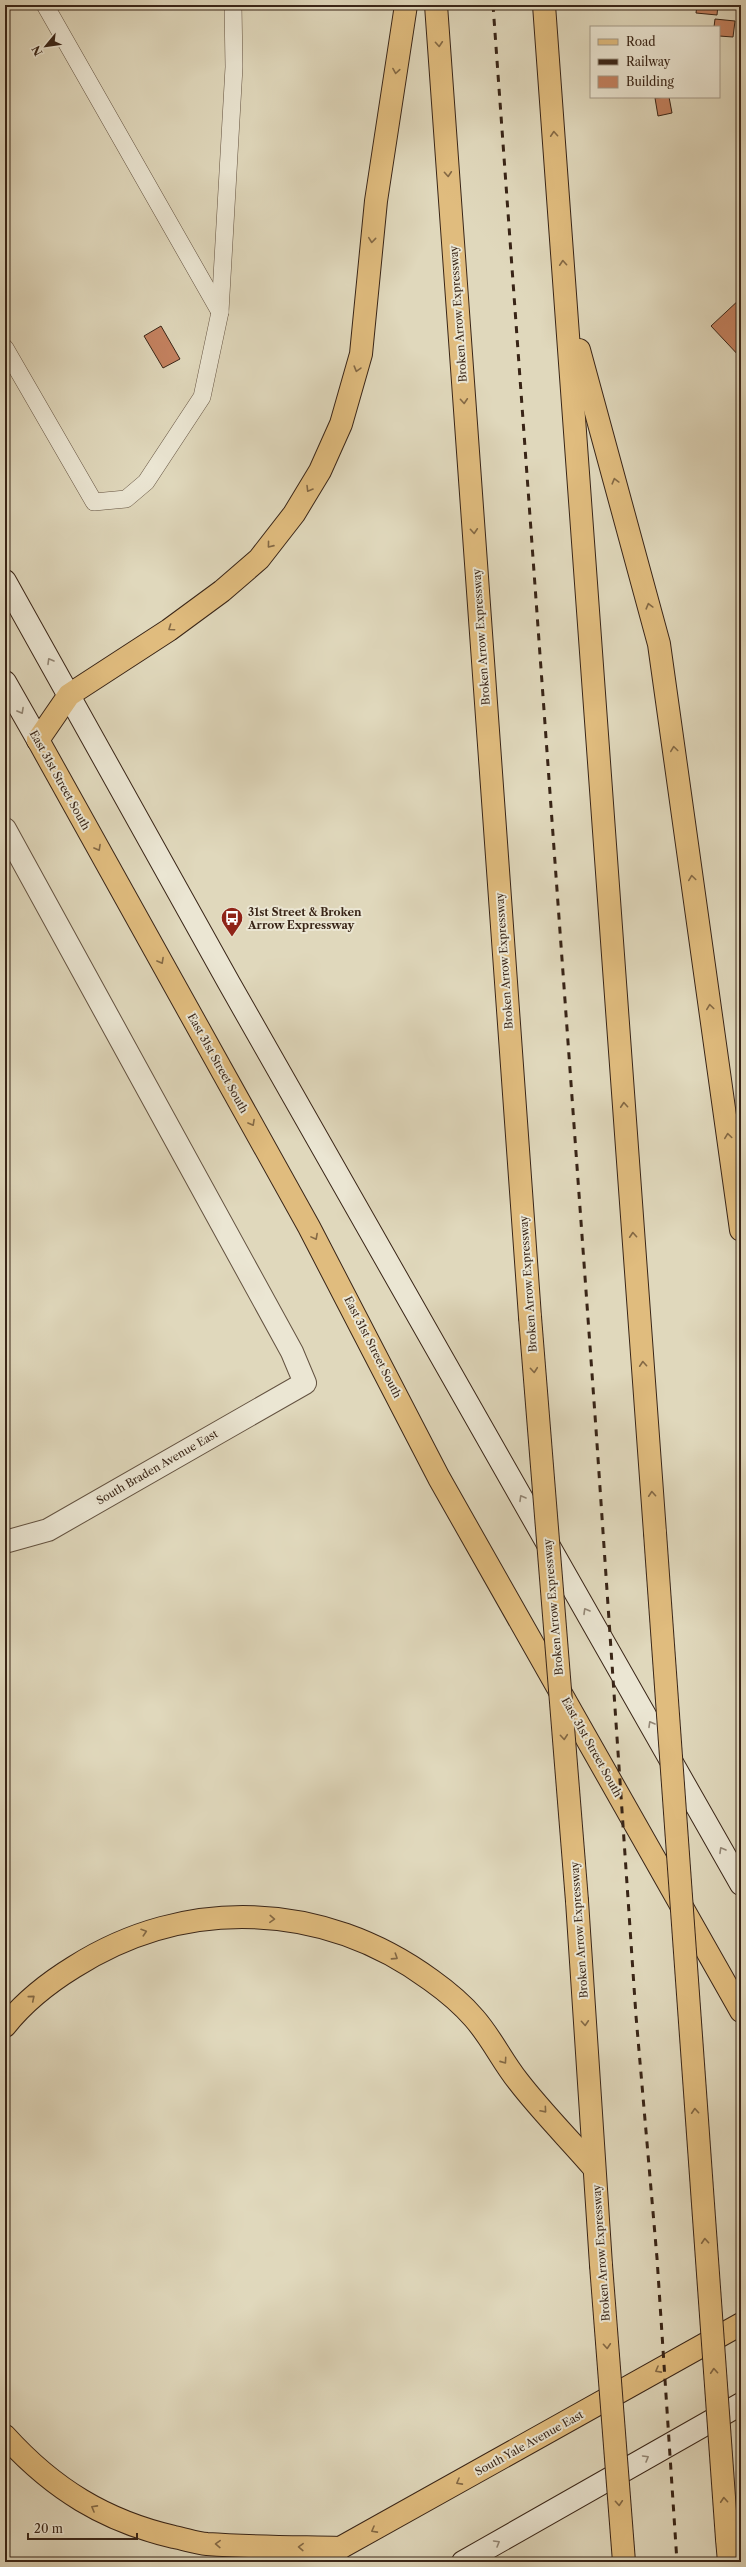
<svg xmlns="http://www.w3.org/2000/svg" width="746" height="2567" viewBox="0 0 746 2567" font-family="'Libre Caslon Text',serif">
<rect width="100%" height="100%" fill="#e0d8bc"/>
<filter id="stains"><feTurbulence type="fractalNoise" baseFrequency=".005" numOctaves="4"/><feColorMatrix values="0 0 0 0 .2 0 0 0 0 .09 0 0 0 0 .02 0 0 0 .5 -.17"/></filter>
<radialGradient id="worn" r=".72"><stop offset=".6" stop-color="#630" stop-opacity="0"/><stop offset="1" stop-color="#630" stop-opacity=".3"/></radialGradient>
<!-- building -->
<g fill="#c48260" stroke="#392517">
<path d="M697 5H718L717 15 696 13Z"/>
<path d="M715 19 735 21 733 37 719 36V27H714Z"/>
<path d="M669 97 672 113 658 116 655 98Z"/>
<path d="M741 298V358L711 326Z"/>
<path d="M161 326 180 359 163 368 144 336Z"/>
</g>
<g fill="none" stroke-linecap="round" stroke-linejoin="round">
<!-- service casing -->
<g stroke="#635240" stroke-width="18">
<g id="service">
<path d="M45 5 220 312"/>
<path d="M5 348 94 502 126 499 146 482 202 397 220 312 234 67 233 5"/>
</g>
</g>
<!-- minor casing -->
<g stroke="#635240" stroke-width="24">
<path id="minor" d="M5 829 292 1352 305 1383 48 1530 5 1542"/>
</g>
<!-- secondary casing -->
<g stroke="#392517" stroke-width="24">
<g id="secondary">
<path d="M5 581 229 983 741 1884"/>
<path d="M5 682 38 740"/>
<path d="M316 2562 340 2548"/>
<path d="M463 2562 741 2404"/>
</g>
</g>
<!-- primary casing -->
<g stroke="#392517" stroke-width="24">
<g id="primary">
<path d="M38 740 309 1227 439 1478 741 2011"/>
<path d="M340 2548 741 2324"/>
</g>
</g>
<!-- motorway casing -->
<g stroke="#392517" stroke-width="24">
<g id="motorway">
<path d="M436 5 530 1317"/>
<path d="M544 5 655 1533"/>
<path d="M579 350 659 644 741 1230"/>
<path d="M38 740 69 695 169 630 222 591 259 559 294 514 320 471 341 424 361 354 376 201 406 5"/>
<path d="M577 1901 601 2265"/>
<path d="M5 2026C24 2002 48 1983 74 1967 186 1896 323 1901 431 1980 445 1990 462 2004 474 2018 491 2037 502 2061 518 2081 541 2111 569 2139 594 2168"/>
<path d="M5 2436C53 2489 105 2521 174 2537 185 2539 196 2543 207 2544 251 2547 296 2547 340 2548"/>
<path d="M727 2539 729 2562"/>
</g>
</g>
<!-- service -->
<use href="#service" stroke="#ebe6d3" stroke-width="17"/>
<!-- minor -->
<use href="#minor" stroke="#ebe6d3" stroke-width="22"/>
<!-- secondary -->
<use href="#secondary" stroke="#ebe6d3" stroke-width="22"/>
<!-- primary -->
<use href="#primary" stroke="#e0bc7e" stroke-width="22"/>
<!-- motorway -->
<use href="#motorway" stroke="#e0bc7e" stroke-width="22"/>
<!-- rail -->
<path stroke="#392517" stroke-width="3" stroke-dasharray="7 7" stroke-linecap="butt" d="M493 5 596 1429 636 2016 657 2258 677 2562"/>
<!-- motorway-bridge casing -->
<g stroke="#392517" stroke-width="24" stroke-linecap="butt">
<g id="motorway-bridge">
<path d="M530 1317 577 1901"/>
<path d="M655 1533 727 2539"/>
<path d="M601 2265 624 2562"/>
</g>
</g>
<!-- motorway-bridge -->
<use href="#motorway-bridge" stroke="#e0bc7e" stroke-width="22"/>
</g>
<!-- one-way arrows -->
<defs><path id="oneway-chevron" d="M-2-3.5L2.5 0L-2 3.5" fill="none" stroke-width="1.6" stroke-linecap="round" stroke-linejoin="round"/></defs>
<g stroke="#846945">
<use href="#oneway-chevron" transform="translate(439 44) rotate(86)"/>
<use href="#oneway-chevron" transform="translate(396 71) rotate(99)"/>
<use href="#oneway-chevron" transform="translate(554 134) rotate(-94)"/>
<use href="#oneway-chevron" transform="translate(448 174) rotate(86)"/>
<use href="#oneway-chevron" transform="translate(372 240) rotate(96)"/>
<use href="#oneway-chevron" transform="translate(563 263) rotate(-94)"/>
<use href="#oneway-chevron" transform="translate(357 369) rotate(106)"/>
<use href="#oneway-chevron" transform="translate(464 401) rotate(86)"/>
<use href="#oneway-chevron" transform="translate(615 481) rotate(-105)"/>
<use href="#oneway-chevron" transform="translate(309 489) rotate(121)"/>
<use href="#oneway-chevron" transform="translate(474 531) rotate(86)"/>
<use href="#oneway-chevron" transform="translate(270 545) rotate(129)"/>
<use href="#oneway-chevron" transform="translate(649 606) rotate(-105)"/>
<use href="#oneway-chevron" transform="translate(171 628) rotate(145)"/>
<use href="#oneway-chevron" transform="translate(674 749) rotate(-98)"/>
<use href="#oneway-chevron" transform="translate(98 848) rotate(61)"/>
<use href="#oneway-chevron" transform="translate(692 878) rotate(-98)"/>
<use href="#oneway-chevron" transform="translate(161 961) rotate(61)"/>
<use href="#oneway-chevron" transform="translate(710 1007) rotate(-98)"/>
<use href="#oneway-chevron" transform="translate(624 1105) rotate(-94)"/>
<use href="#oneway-chevron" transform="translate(252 1123) rotate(61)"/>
<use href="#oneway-chevron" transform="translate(728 1136) rotate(-98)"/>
<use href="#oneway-chevron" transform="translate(633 1235) rotate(-94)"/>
<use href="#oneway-chevron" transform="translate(315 1237) rotate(62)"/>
<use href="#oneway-chevron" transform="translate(643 1364) rotate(-94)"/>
<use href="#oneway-chevron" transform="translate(534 1370) rotate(85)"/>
<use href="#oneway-chevron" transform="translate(652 1494) rotate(-94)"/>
<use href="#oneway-chevron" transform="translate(564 1737) rotate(85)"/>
<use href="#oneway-chevron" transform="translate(272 1919) rotate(3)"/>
<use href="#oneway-chevron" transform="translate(144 1932) rotate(-18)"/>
<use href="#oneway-chevron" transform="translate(395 1957) rotate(33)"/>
<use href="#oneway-chevron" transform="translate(32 1998) rotate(-40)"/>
<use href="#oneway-chevron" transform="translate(585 2023) rotate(86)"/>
<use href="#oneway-chevron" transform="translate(504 2061) rotate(55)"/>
<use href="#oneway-chevron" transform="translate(544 2110) rotate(49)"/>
<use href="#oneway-chevron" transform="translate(695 2111) rotate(-94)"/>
<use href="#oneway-chevron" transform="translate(705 2241) rotate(-94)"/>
<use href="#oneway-chevron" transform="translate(607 2346) rotate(86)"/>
<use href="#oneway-chevron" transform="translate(658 2370) rotate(151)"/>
<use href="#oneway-chevron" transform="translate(714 2371) rotate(-94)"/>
<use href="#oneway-chevron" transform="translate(459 2482) rotate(151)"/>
<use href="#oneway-chevron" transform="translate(724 2500) rotate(-94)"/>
<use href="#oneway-chevron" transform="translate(619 2503) rotate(86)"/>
<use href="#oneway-chevron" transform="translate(94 2508) rotate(-151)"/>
<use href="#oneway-chevron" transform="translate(374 2530) rotate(151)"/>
<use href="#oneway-chevron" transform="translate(218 2544) rotate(-178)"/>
<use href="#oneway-chevron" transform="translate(301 2547) rotate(-178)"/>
</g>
<g stroke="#928675">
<use href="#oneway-chevron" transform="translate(50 661) rotate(-120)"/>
<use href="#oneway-chevron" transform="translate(21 711) rotate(61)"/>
<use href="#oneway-chevron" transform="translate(522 1498) rotate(-120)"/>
<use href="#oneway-chevron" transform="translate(586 1611) rotate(-120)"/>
<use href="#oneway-chevron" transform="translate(651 1724) rotate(-120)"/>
<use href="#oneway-chevron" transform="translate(722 1850) rotate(-120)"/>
<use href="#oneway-chevron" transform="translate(646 2458) rotate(-30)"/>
<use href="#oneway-chevron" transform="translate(497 2543) rotate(-30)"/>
</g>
<!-- icons -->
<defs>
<g id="bus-pin" transform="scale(1.15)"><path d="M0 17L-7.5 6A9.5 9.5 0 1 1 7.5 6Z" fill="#8f2418" stroke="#ebe6d3"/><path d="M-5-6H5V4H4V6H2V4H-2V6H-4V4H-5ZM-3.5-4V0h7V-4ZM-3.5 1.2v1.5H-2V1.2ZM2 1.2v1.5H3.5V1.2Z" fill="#fff"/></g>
</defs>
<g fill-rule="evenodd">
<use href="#bus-pin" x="232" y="918"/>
</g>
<g text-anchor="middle" stroke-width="4" stroke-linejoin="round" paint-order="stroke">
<!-- street labels -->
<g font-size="11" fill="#392517" stroke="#ebe6d3">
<text transform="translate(458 314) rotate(-94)" y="4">Broken Arrow Expressway</text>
<text transform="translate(481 637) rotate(-94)" y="4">Broken Arrow Expressway</text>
<text transform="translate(60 780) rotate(61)" y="4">East 31st Street South</text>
<text transform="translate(504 961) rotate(-94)" y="4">Broken Arrow Expressway</text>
<text transform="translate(218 1063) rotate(61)" y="4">East 31st Street South</text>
<text transform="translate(528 1284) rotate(-94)" y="4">Broken Arrow Expressway</text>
<text transform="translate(373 1347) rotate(63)" y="4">East 31st Street South</text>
<text transform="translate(157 1467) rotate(-30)" y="4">South Braden Avenue East</text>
<text transform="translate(553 1607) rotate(-95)" y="4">Broken Arrow Expressway</text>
<text transform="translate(592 1747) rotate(61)" y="4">East 31st Street South</text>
<text transform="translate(579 1930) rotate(-94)" y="4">Broken Arrow Expressway</text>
<text transform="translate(601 2253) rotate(-94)" y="4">Broken Arrow Expressway</text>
<text transform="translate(529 2443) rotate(-29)" y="4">South Yale Avenue East</text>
</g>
<!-- poi labels -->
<g font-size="11" font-weight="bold" fill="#392517" stroke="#ebe6d3" text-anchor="start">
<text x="248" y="916">31st Street &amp; Broken<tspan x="248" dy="13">Arrow Expressway</tspan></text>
</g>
</g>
<!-- margin -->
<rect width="746" height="2567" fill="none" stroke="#e0d8bc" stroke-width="20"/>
<rect x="6" y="6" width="734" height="2555" fill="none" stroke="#392517" stroke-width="2"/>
<rect x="10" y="10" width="726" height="2547" fill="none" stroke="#392517"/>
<!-- legend -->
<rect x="590" y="26" width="130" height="72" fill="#ebe6d3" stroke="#a49988"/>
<rect x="598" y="39" width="20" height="6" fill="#e0bc7e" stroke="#a49988"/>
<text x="626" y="46" font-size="12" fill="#392517">Road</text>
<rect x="598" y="59" width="20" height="6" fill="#392517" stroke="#a49988"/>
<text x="626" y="66" font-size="12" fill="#392517">Railway</text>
<rect x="598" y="76" width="20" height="12" fill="#c48260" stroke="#a49988"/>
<text x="626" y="86" font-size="12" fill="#392517">Building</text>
<!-- north arrow -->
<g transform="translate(46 46) rotate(241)" stroke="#ebe6d3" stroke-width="3" paint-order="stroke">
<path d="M0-3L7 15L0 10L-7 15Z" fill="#392517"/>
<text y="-6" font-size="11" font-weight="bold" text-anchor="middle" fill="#392517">N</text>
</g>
<!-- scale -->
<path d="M28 2533v6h109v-6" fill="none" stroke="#392517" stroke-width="2"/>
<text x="34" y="2533" font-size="12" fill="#392517" stroke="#ebe6d3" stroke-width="3" paint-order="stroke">20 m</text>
<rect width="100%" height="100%" filter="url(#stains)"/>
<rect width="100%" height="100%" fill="url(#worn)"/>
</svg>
